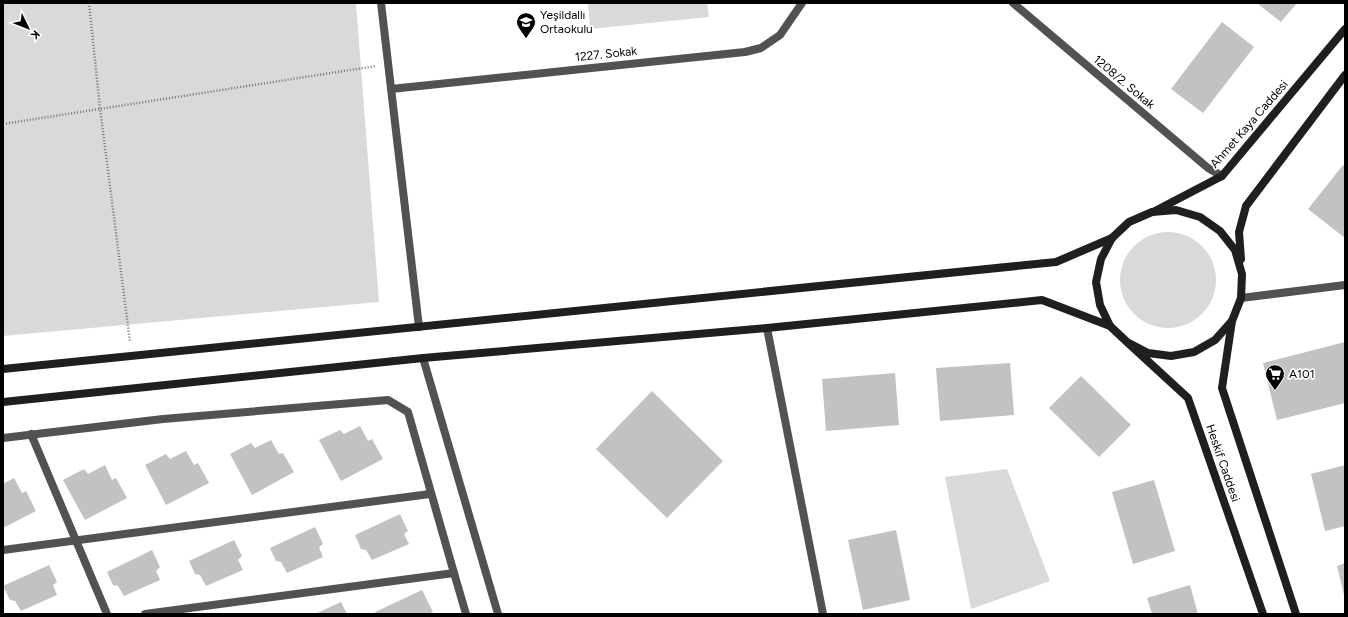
<svg xmlns="http://www.w3.org/2000/svg" width="1348" height="617" viewBox="0 0 1348 617" font-family="Figtree,sans-serif">
<rect width="100%" height="100%" fill="#fff"/>
<!-- green -->
<g fill="#d9d9d9">
<path d="M3 3H356L379 302 3 336Z"/>
<path d="M588 3H707L709 17 590 29Z"/>
<circle cx="1168" cy="280" r="48"/>
<path d="M1007 469 1050 581 971 609 945 477Z"/>
</g>
<!-- building -->
<g fill="#c2c2c2">
<path d="M1257 3H1297L1281 22Z"/>
<path d="M1222 22 1254 47 1203 113 1171 89Z"/>
<path d="M1343 165 1345 166V238L1308 209Z"/>
<path d="M1345 342V403L1277 420 1263 363Z"/>
<path d="M1010 363 1014 415 940 421 936 368Z"/>
<path d="M895 373 899 425 826 431 822 379Z"/>
<path d="M1081 376 1131 425 1099 457 1049 408Z"/>
<path d="M652 391 723 461 667 518 596 449Z"/>
<path d="M360 426 368 441 372 439 383 459 341 481 319 440 340 430 344 434Z"/>
<path d="M271 440 279 454 283 453 294 472 252 495 230 454 251 443 255 448Z"/>
<path d="M186 451 194 465 198 463 209 483 166 505 145 465 166 454 170 459Z"/>
<path d="M105 465 112 480 116 478 127 498 85 520 63 480 84 469 88 474Z"/>
<path d="M1345 465V526L1325 531 1311 474Z"/>
<path d="M14 478 22 493 26 491 36 511 3 528V484Z"/>
<path d="M1154 480 1175 551 1133 564 1112 492Z"/>
<path d="M400 514 408 531 404 534 409 544 372 560 366 550 361 549 355 535Z"/>
<path d="M315 527 323 544 319 547 323 557 287 573 281 562 276 561 270 548Z"/>
<path d="M896 530 910 600 863 610 848 540Z"/>
<path d="M234 540 242 556 238 560 243 570 206 586 200 575 195 574 189 561Z"/>
<path d="M152 550 160 567 156 571 160 580 124 596 118 586 113 585 107 572Z"/>
<path d="M1345 563V595H1344L1337 566Z"/>
<path d="M49 565 57 582 53 585 57 595 21 611 15 601 10 600 3 586Z"/>
<path d="M1190 585 1198 614H1152L1147 598Z"/>
<path d="M422 590 433 612 428 614H376L375 612Z"/>
<path d="M341 602 347 614H315Z"/>
</g>
<g fill="none" stroke-linecap="round" stroke-linejoin="round">
<!-- path -->
<g stroke="#747474" stroke-width="2.5" stroke-dasharray="1 2" stroke-linecap="butt">
<path d="M89 3 100 108 130 342"/>
<path d="M3 124 376 66"/>
</g>
<!-- lane -->
<g stroke="#525252" stroke-width="8">
<path d="M31 434 107 614"/>
<path d="M3 438 163 419 388 400 408 412 454 573 145 614"/>
<path d="M3 550 430 494"/>
<path d="M454 573 466 614"/>
</g>
<!-- street -->
<g stroke="#525252" stroke-width="8">
<path d="M381 3 419 327"/>
<path d="M1013 3 1208 168 1222 176"/>
<path d="M391 89 745 52 761 48 780 35 802 3"/>
<path d="M1241 298 1345 285"/>
<path d="M767 328 823 614"/>
<path d="M423 358 498 614"/>
</g>
<!-- secondary -->
<g stroke="#1f1f1f" stroke-width="8">
<path d="M1155 211 1222 176 1345 29"/>
<path d="M1241 259 1239 232 1246 206 1345 75"/>
<path d="M1232 321 1222 388 1296 614"/>
<path d="M1127 342 1148 353 1171 356 1194 352 1215 340 1232 321 1241 298 1242 274 1235 250 1220 231 1200 217 1176 210 1152 212 1129 222 1112 238 1101 259 1096 282 1100 305 1110 326 1127 342 1188 398 1263 614"/>
<path d="M3 369 1056 262 1112 238"/>
<path d="M3 402 423 358 767 328 1042 300 1110 326"/>
</g>
</g>
<!-- icons -->
<defs>
<g id="school-pin" transform="scale(1)"><path d="M0 17L-7.5 6A9.5 9.5 0 1 1 7.5 6Z" fill="#000" stroke="#fff"/><path d="M0-5L7-2L0 1L-7-2ZM-4 1L0 2.5L4 1V4Q0 6-4 4Z" fill="#fff"/></g>
<g id="supermarket-pin" transform="scale(1)"><path d="M0 17L-7.5 6A9.5 9.5 0 1 1 7.5 6Z" fill="#000" stroke="#fff"/><path d="M-6-5.5h2.5l.6 2H6L4.5 2H-2.5L-4.4-4H-6ZM-1.5 3.2a1.3 1.3 0 1 0 .1 0ZM3 3.2a1.3 1.3 0 1 0 .1 0Z" fill="#fff"/></g>
</defs>
<g fill-rule="evenodd">
<use href="#school-pin" x="526" y="22"/>
<use href="#supermarket-pin" x="1275" y="374"/>
</g>
<g text-anchor="middle" stroke-width="3.5" stroke-linejoin="round" paint-order="stroke">
<!-- poi labels -->
<g font-size="12" fill="#000" stroke="#fff" text-anchor="start">
<text x="540" y="19">Yeşildallı<tspan x="540" dy="14">Ortaokulu</tspan></text>
<text x="1289" y="378">A101</text>
</g>
<!-- street labels -->
<g font-size="12" fill="#000" stroke="#fff">
<text transform="translate(606 54) rotate(-6)" y="4">1227. Sokak</text>
<text transform="translate(1124 82) rotate(40)" y="4">1208/2. Sokak</text>
<text transform="translate(1249 124) rotate(-49)" y="4">Ahmet Kaya Caddesi</text>
<text transform="translate(1223 463) rotate(71)" y="4">Heskif Caddesi</text>
</g>
</g>
<!-- border -->
<rect width="1348" height="617" fill="none" stroke="#000000" stroke-width="8"/>
<!-- north arrow -->
<g transform="translate(28 28) rotate(133)" stroke="#ffffff" stroke-width="3" paint-order="stroke">
<path d="M0-3L7 15L0 10L-7 15Z" fill="#000000"/>
<text y="-6" font-size="11" font-weight="bold" text-anchor="middle" fill="#000000">K</text>
</g>
</svg>
